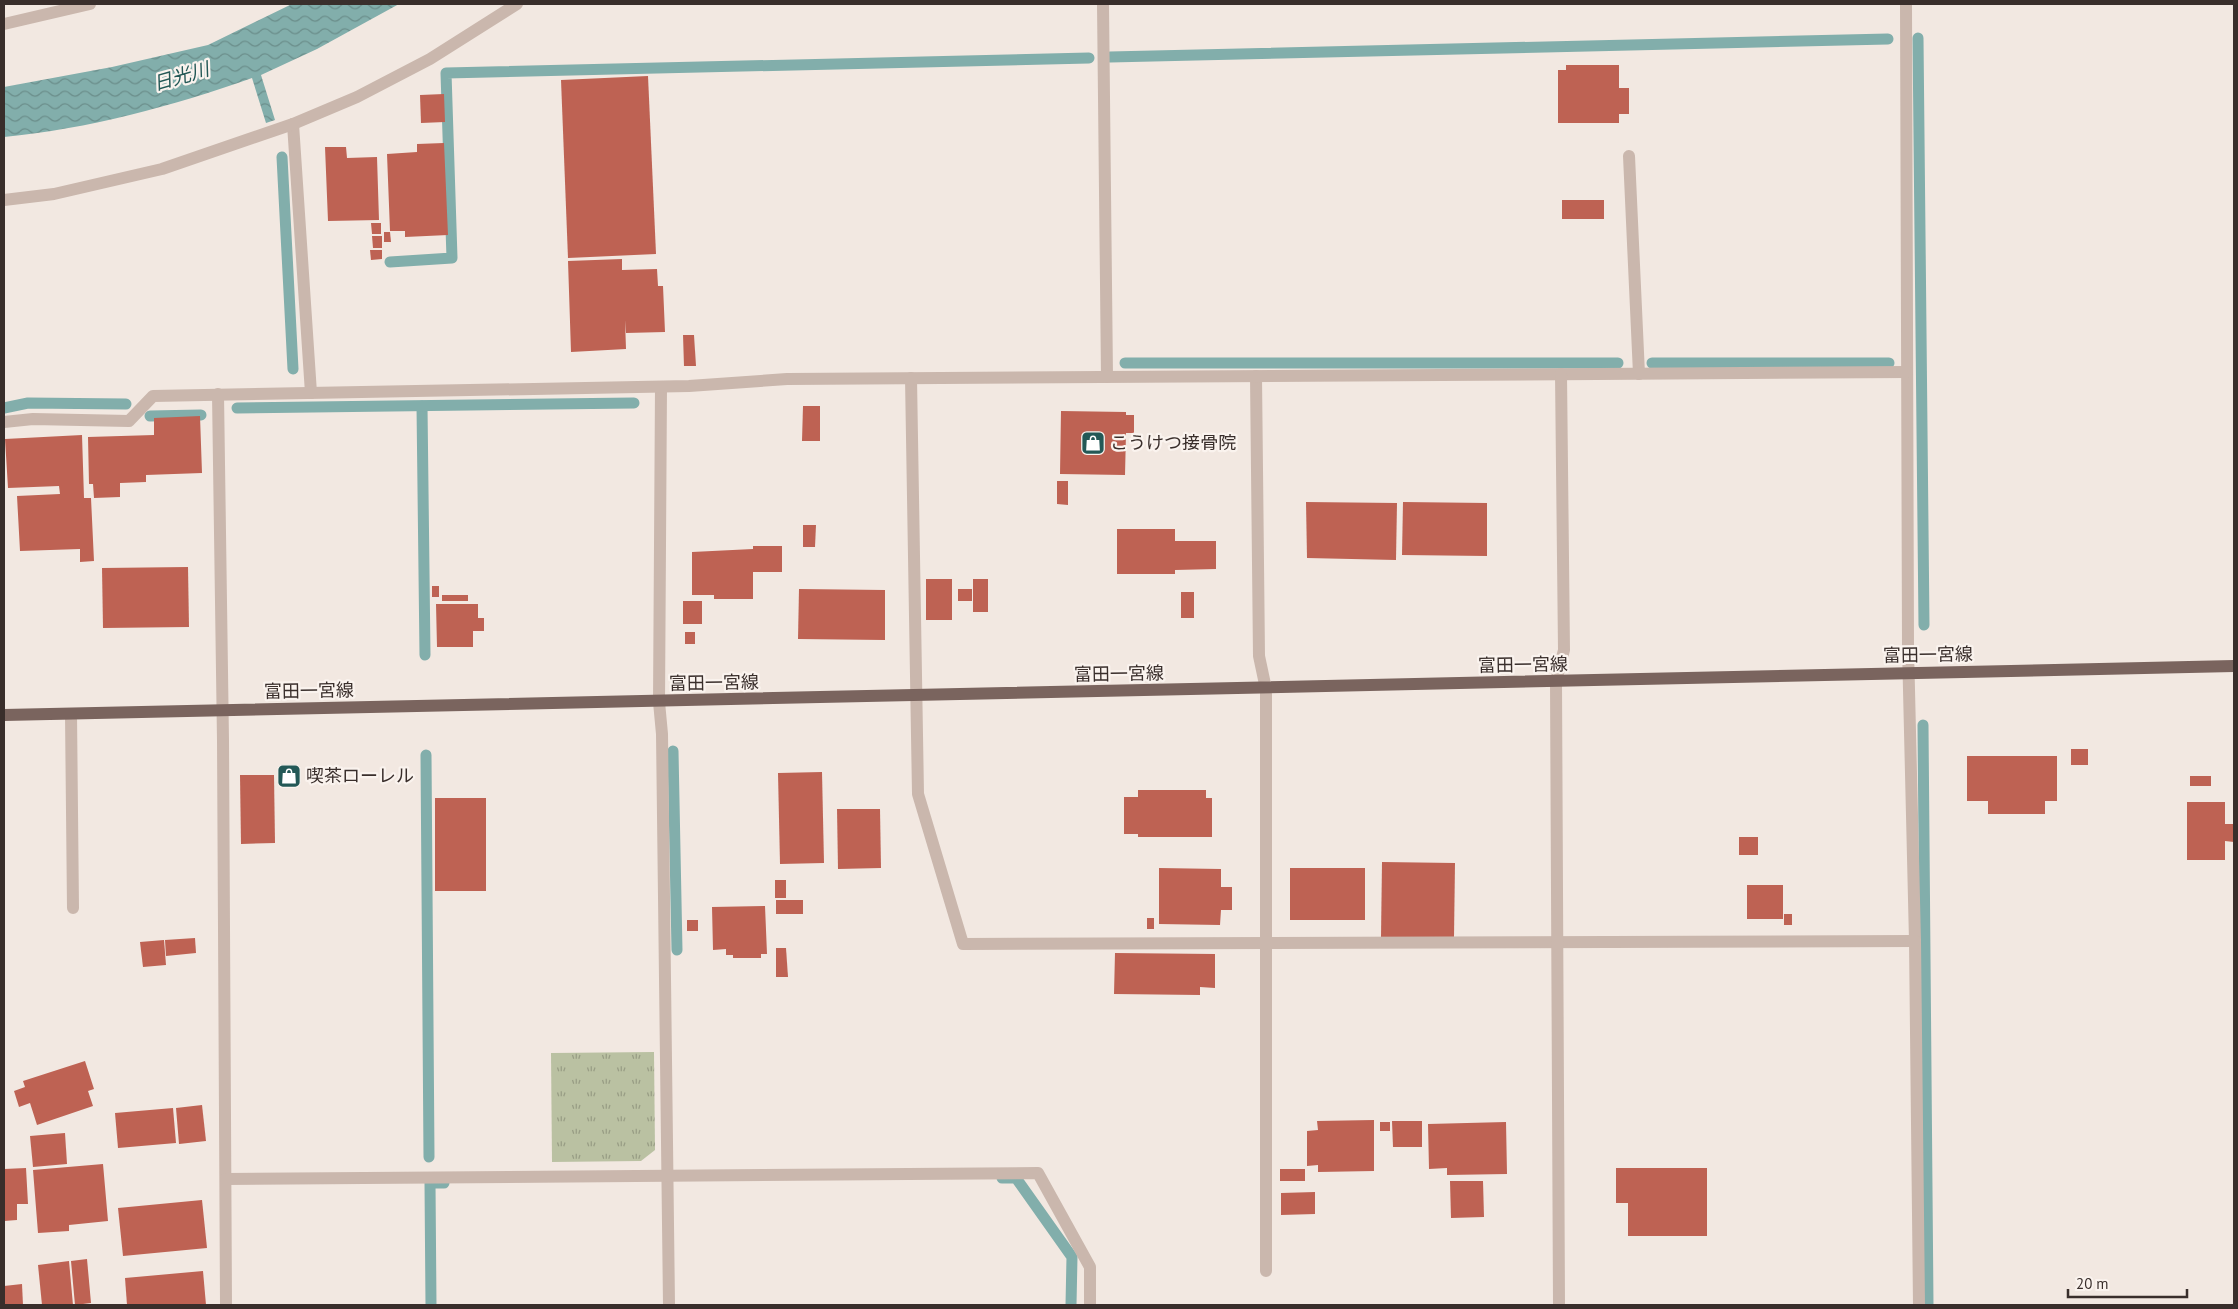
<svg xmlns="http://www.w3.org/2000/svg" width="2238" height="1309" viewBox="0 0 2238 1309" font-family="'PT Sans','Noto Sans JP',sans-serif">
<defs>
<pattern id="grass-tufts" width="24" height="20" patternUnits="userSpaceOnUse" patternTransform="scale(1.25)"><rect width="24" height="20" fill="#bac1a2"/><path d="M3 7l-1-3M5 7V3M7 7l1-3M15 17l-1-3M17 17v-4M19 17l1-3" fill="none" stroke="#989d84"/></pattern>
<pattern id="water-waves" width="16" height="10" patternUnits="userSpaceOnUse" patternTransform="scale(1.25)"><rect width="16" height="10" fill="#82aeab"/><path d="M0 5q4-4 8 0t8 0" fill="none" stroke="#6b8e8b"/></pattern>
</defs>
<rect width="100%" height="100%" fill="#f2e8e1"/>
<!-- grass -->
<path fill="url(#grass-tufts)" d="M654 1052 655 1150 641 1161 552 1162 551 1053Z"/>
<!-- water -->
<path fill="url(#water-waves)" d="M292 4H399L317 49 261 75 275 120 266 123 252 78C173 106 88 129 4 137V87L112 67 208 45Z"/>
<g fill="none" stroke-linecap="round" stroke-linejoin="round">
<!-- stream -->
<g stroke="#82aeab" stroke-width="11">
<path d="M1918 38 1924 625"/>
<path d="M1110 57 1888 39"/>
<path d="M282 157 293 369"/>
<path d="M390 262 452 258 446 73 1089 58"/>
<path d="M1125 363H1618"/>
<path d="M1652 363H1889"/>
<path d="M422 406 425 655"/>
<path d="M4 408 28 403 126 404"/>
<path d="M237 408 634 403"/>
<path d="M150 416 201 415"/>
<path d="M1923 725 1928 1305"/>
<path d="M673 751 677 950"/>
<path d="M426 755 429 1157"/>
<path d="M1002 1178H1016L1072 1257 1071 1305"/>
<path d="M431 1305 430 1183H444"/>
</g>
</g>
<!-- building -->
<g fill="#be6253">
<path d="M1566 65H1619V88H1629V114H1619V123H1558V70H1566Z"/>
<path d="M648 76 656 254 568 258 561 80Z"/>
<path d="M444 94 445 122 421 123 420 95Z"/>
<path d="M444 143 448 235 405 237V231H390L387 154 417 152V144Z"/>
<path d="M325 147H346L347 158 377 157 379 220 328 221Z"/>
<rect x="1562" y="200" width="42" height="19"/>
<path d="M371 223H381V234H372Z"/>
<path d="M384 232H390L391 242H384Z"/>
<path d="M372 236H382V248H373Z"/>
<path d="M370 250H382V259L371 260Z"/>
<path d="M622 259V270L657 269 658 286H663L665 332 626 333 625 320 626 349 571 352 568 261Z"/>
<path d="M683 335H694L696 366H684Z"/>
<path d="M803 406H820V441H802Z"/>
<path d="M1061 411 1126 412V415H1134V433H1126L1125 475 1060 474Z"/>
<path d="M200 416 202 473 146 475V482L120 483V497L94 498 93 484H89L88 437 154 435V418Z"/>
<path d="M82 435 84 498H91L94 561 80 562V549L20 551 17 496 60 494 59 486 8 488 5 439Z"/>
<path d="M1057 481H1068V505L1057 504Z"/>
<path d="M1306 502 1397 503 1396 560 1307 558Z"/>
<path d="M1403 502 1487 503V556L1402 555Z"/>
<path d="M803 525H816L815 547H803Z"/>
<path d="M1117 529H1175V541H1216V569L1175 570V574H1117Z"/>
<path d="M753 546H782V572H753V599H714V595H692V552L753 549Z"/>
<path d="M188 567 189 627 103 628 102 568Z"/>
<rect x="926" y="579" width="26" height="41"/>
<rect x="973" y="579" width="15" height="33"/>
<rect x="432" y="586" width="7" height="11"/>
<path d="M799 589 885 590V640L798 639Z"/>
<rect x="958" y="589" width="14" height="12"/>
<rect x="1181" y="592" width="13" height="26"/>
<rect x="442" y="595" width="26" height="6"/>
<rect x="683" y="601" width="19" height="23"/>
<path d="M436 604H478V618H484V631H473V647H437Z"/>
<rect x="685" y="632" width="10" height="12"/>
<rect x="2071" y="749" width="17" height="16"/>
<path d="M1967 756H2057V801H2045V814H1988V801H1967Z"/>
<path d="M822 772 824 863 780 864 778 773Z"/>
<path d="M240 775H274L275 843 241 844Z"/>
<rect x="2190" y="776" width="21" height="10"/>
<path d="M1138 790H1206V798H1212V837H1138V834H1124V797H1138Z"/>
<rect x="435" y="798" width="51" height="93"/>
<path d="M2187 802H2225V824H2234V842L2225 841V860H2187Z"/>
<path d="M837 809H880L881 868 838 869Z"/>
<rect x="1739" y="837" width="19" height="18"/>
<path d="M1382 862 1455 863 1454 937H1381Z"/>
<path d="M1159 868 1221 869V887H1232V910H1221L1220 925 1159 924Z"/>
<rect x="1290" y="868" width="75" height="52"/>
<rect x="775" y="880" width="11" height="18"/>
<rect x="1747" y="885" width="36" height="34"/>
<rect x="776" y="900" width="27" height="14"/>
<path d="M765 906 767 954H761V958H733V955H726V949L713 950 712 907Z"/>
<rect x="1784" y="914" width="8" height="11"/>
<rect x="1147" y="918" width="7" height="11"/>
<rect x="687" y="920" width="11" height="11"/>
<path d="M195 938 196 953 166 956 165 940Z"/>
<path d="M164 940 166 965 143 967 140 942Z"/>
<path d="M776 948H786L788 977H776Z"/>
<path d="M1115 953 1215 954V988L1200 987V995L1114 994Z"/>
<path d="M85 1061 94 1089 88 1091 93 1106 37 1125 30 1103 19 1107 14 1091 25 1087 23 1081Z"/>
<path d="M202 1105 206 1141 179 1144 176 1108Z"/>
<path d="M173 1108 176 1143 118 1148 115 1113Z"/>
<path d="M1374 1120V1171L1318 1172V1165L1307 1166V1131L1318 1130 1317 1121Z"/>
<path d="M1392 1121H1422V1147H1393Z"/>
<rect x="1380" y="1122" width="10" height="9"/>
<path d="M1506 1122 1507 1174 1447 1175V1168L1429 1169 1428 1124Z"/>
<path d="M65 1133 67 1164 33 1167 30 1136Z"/>
<path d="M103 1164 108 1221 69 1225V1231L38 1233 33 1170Z"/>
<path d="M26 1168 28 1204H17V1220L4 1221V1169Z"/>
<path d="M1616 1168H1707V1236H1628V1203H1616Z"/>
<rect x="1280" y="1169" width="25" height="12"/>
<path d="M1450 1181H1483L1484 1217 1451 1218Z"/>
<path d="M1315 1192V1214L1281 1215V1193Z"/>
<path d="M202 1200 207 1248 123 1256 118 1208Z"/>
<path d="M87 1259 91 1303 75 1305 71 1261Z"/>
<path d="M69 1261 73 1305H42L38 1265Z"/>
<path d="M203 1271 206 1305H127L125 1278Z"/>
<path d="M22 1284 23 1305H4V1286Z"/>
</g>
<g fill="none" stroke-linecap="round" stroke-linejoin="round">
<!-- minor -->
<g stroke="#cab7ad" stroke-width="12">
<path d="M1103 4 1107 377"/>
<path d="M1906 4 1908 648 1915 941 1919 1305"/>
<path d="M4 24 90 4"/>
<path d="M293 124 311 393"/>
<path d="M1629 156 1639 374"/>
<path d="M4 200 54 194 162 169 293 124 357 97 430 59 517 4"/>
<path d="M1256 376 1259 656 1266 689V1271"/>
<path d="M911 378 918 794 963 944 1915 941"/>
<path d="M661 387 659 702 662 734 669 1305"/>
<path d="M218 394 223 740 226 1305"/>
<path d="M4 422 33 419 129 421 153 396 689 386 787 379 1907 372"/>
<path d="M71 714 73 908"/>
<path d="M226 1179 1038 1173 1090 1267V1305"/>
<path d="M1559 1305 1556 681 1564 650 1561 374"/>
</g>
<!-- major -->
<path stroke="#7a645e" stroke-width="12" d="M4 715 2234 666"/>
</g>
<!-- icons -->
<defs>
<g id="shop-square" transform="scale(1.25)"><rect x="-9" y="-9" width="18" height="18" rx="4" fill="#235856" stroke="#faf3ee"/><path d="M-5-2.5h2.3a2.7 3.5 0 0 1 5.4 0H5L5.5 6h-11ZM-1.5-2.5h3a1.5 2.3 0 0 0-3 0Z" fill="#fff"/></g>
</defs>
<g fill-rule="evenodd">
<use href="#shop-square" x="1093" y="443"/>
<use href="#shop-square" x="289" y="776"/>
</g>
<g text-anchor="middle" stroke-width="4.5" stroke-linejoin="round" paint-order="stroke">
<!-- poi labels -->
<g font-size="18" fill="#392e2b" stroke="#faf3ee" text-anchor="start">
<text x="1110" y="449">こうけつ接骨院</text>
<text x="306" y="782">喫茶ローレル</text>
</g>
<!-- street labels -->
<g font-size="18" fill="#392e2b" stroke="#faf3ee">
<text transform="translate(1928 655) rotate(-1)" y="6">富田一宮線</text>
<text transform="translate(1523 665) rotate(-1)" y="6">富田一宮線</text>
<text transform="translate(1119 674) rotate(-1)" y="6">富田一宮線</text>
<text transform="translate(714 683) rotate(-1)" y="6">富田一宮線</text>
<text transform="translate(309 691) rotate(-1)" y="6">富田一宮線</text>
</g>
<!-- water labels -->
<g font-size="19" font-style="italic" fill="#235856" stroke="#faf3ee">
<text transform="translate(181 76) rotate(-16)" y="7">日光川</text>
</g>
</g>
<!-- border -->
<rect width="2238" height="1309" fill="none" stroke="#392e2b" stroke-width="10"/>
<!-- scale -->
<path d="M2068 1289v8h119v-8" fill="none" stroke="#392e2b" stroke-width="2.5"/>
<text x="2076" y="1289" font-size="15" fill="#392e2b" stroke="#faf3ee" stroke-width="4" paint-order="stroke">20 m</text>
</svg>
